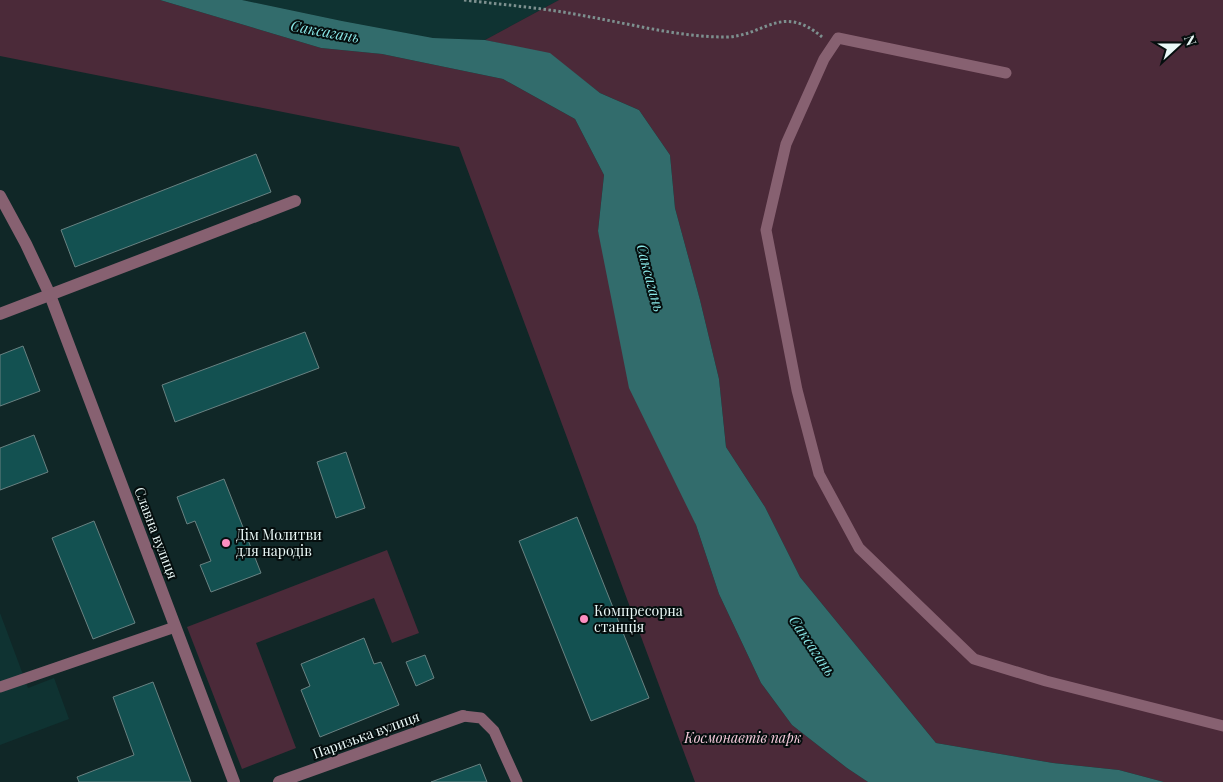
<svg xmlns="http://www.w3.org/2000/svg" width="1223" height="782" viewBox="0 0 1223 782" font-family="'Playfair Display',serif">
<rect width="100%" height="100%" fill="#102727"/>
<!-- built -->
<g fill="#0f3332">
<path d="M242 0H559L485 40 433 38 342 21Z"/>
<path d="M0 613 28 688 54 678 69 719 0 745Z"/>
</g>
<!-- green -->
<g fill="#4b2a39">
<path d="M0 0H160L321 48 382 54 503 79 575 119 604 175 598 231 719 594 761 683 792 725 847 768 868 782H695L459 147 0 56Z"/>
<path d="M559 0H1223V782H1164L1119 770 1053 763 936 743 800 577 765 507 726 447 719 379 700 300 675 208 670 155 639 110 600 93 550 54 485 40Z"/>
<path d="M387 550 419 633 392 643 374 598 256 643 296 748 242 769 187 627Z"/>
</g>
<!-- water -->
<path fill="#326c6c" d="M160 0H242L342 21 433 38 485 40 550 53 600 93 639 110 670 155 675 208 700 300 719 379 726 447 765 507 800 577 936 743 1053 763 1119 770 1164 782H868L847 768 792 725 761 683 719 594 696 525 629 388 598 231 604 175 575 119 503 79 382 54 321 48Z"/>
<!-- building -->
<g fill="#135151" stroke="#698282">
<path d="M256 154 271 192 75 267 61 230Z"/>
<path d="M305 332 319 368 175 422 162 385Z"/>
<path d="M23 346 40 391 0 406V355Z"/>
<path d="M34 435 48 472 0 490V448Z"/>
<path d="M346 452 365 508 336 518 317 462Z"/>
<path d="M224 479 261 573 211 592 200 565 211 561 195 521 187 524 177 497Z"/>
<path d="M577 517 649 698 591 721 519 541Z"/>
<path d="M94 521 135 623 93 639 52 538Z"/>
<path d="M364 638 374 664 381 662 399 705 320 737 301 690 310 686 301 664Z"/>
<path d="M425 655 434 678 416 686 406 662Z"/>
<path d="M153 682 191 782H79L77 777 134 755 113 697Z"/>
<path d="M480 764 487 782H431Z"/>
</g>
<g fill="none" stroke-linecap="round" stroke-linejoin="round">
<!-- path -->
<path stroke="#7d908f" stroke-width="3" stroke-dasharray="2.5 2.5" stroke-linecap="butt" d="M464 0C505 5 545 8 585 16 631 24 679 37 725 37 764 37 781 2 822 37"/>
<!-- lane -->
<g stroke="#876171" stroke-width="11">
<path d="M1006 73 838 38 824 59 786 144 766 230 797 390 819 474 859 548 974 659 1046 681 1223 726"/>
<path d="M0 687 175 627"/>
<path d="M463 716 481 718 494 731 517 782"/>
</g>
<!-- street -->
<g stroke="#876171" stroke-width="12">
<path d="M0 196 26 244 50 295 234 782"/>
<path d="M0 314 295 201"/>
<path d="M279 782 463 716"/>
</g>
</g>
<!-- markers -->
<g fill="#fc8fc1" stroke="#050e0e" stroke-width="2">
<circle cx="226" cy="543" r="5"/>
<circle cx="584" cy="619" r="5"/>
</g>
<g text-anchor="middle" stroke-width="4" stroke-linejoin="round" paint-order="stroke">
<!-- street labels -->
<g font-size="14" fill="#eaf8f7" stroke="#050e0e">
<text transform="translate(156 533) rotate(69)" y="5">Славна вулиця</text>
<text transform="translate(366 735) rotate(-20)" y="5">Паризька вулиця</text>
</g>
<!-- poi labels -->
<g font-size="14" fill="#eaf8f7" stroke="#050e0e" text-anchor="start">
<text x="236" y="540">Дім Молитви<tspan x="236" dy="16">для народів</tspan></text>
<text x="594" y="616">Компресорна<tspan x="594" dy="16">станція</tspan></text>
</g>
<!-- park labels -->
<g font-size="14" font-style="italic" fill="#f6cbdc" stroke="#050e0e">
<text x="743" y="743">Космонавтів парк</text>
</g>
<!-- water labels -->
<g font-size="15" font-style="italic" fill="#8ae8e8" stroke="#050e0e">
<text transform="translate(325 32) rotate(10)" y="5">Саксагань</text>
<text transform="translate(650 278) rotate(75)" y="5">Саксагань</text>
<text transform="translate(812 646) rotate(56)" y="5">Саксагань</text>
</g>
</g>
<!-- north arrow -->
<g transform="translate(1178 45) rotate(69)" stroke="#050e0e" stroke-width="4" paint-order="stroke">
<path d="M0-4L9 19L0 12L-9 19Z" fill="#eaf8f7"/>
<text y="-8" font-size="14" font-weight="bold" text-anchor="middle" fill="#eaf8f7">N</text>
</g>
</svg>
